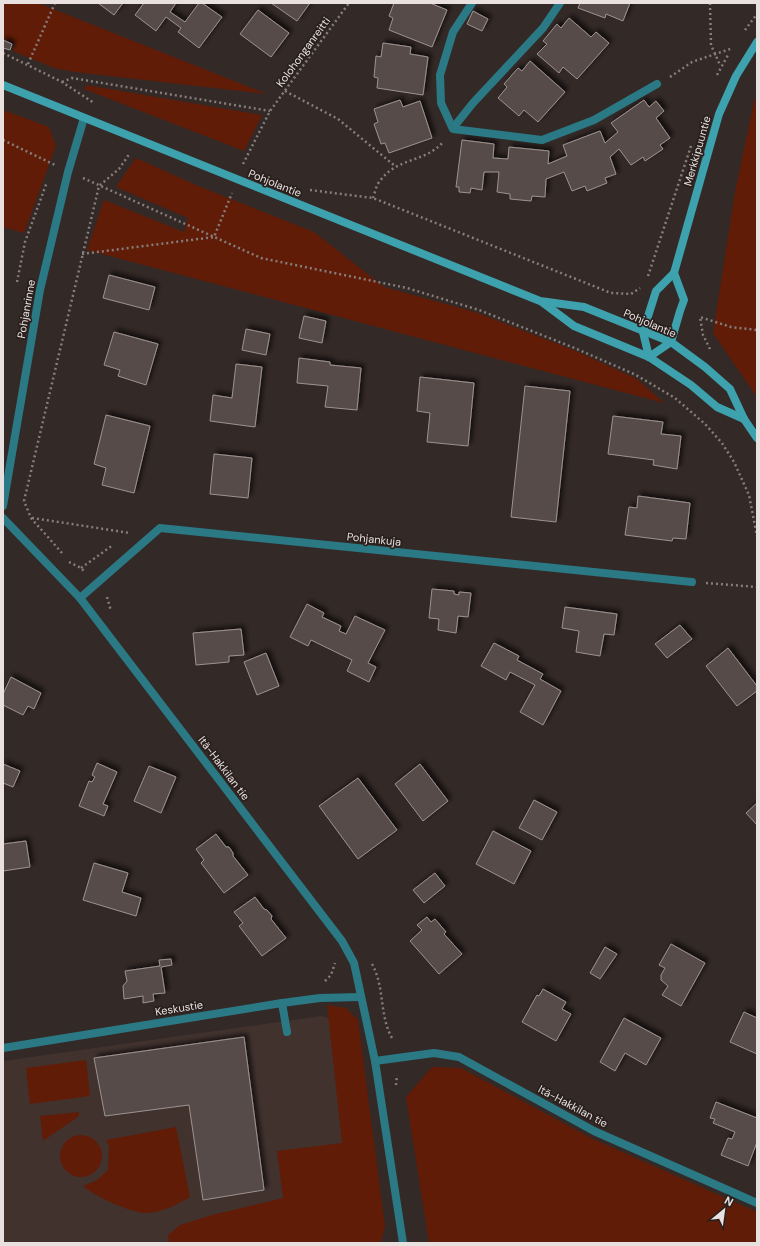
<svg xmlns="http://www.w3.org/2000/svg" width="760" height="1246" viewBox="0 0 760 1246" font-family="'DM Sans',sans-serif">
<defs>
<filter id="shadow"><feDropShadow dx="3.5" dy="-3.5" stdDeviation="2" flood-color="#0009"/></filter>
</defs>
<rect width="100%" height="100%" fill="#332927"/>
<!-- built -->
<path fill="#41322e" d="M321 1016 336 1020 369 1243H3V1061Z"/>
<!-- green -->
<g fill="#611c07">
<path d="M3 3H38L267 94 75 72 54 68 13 51 15 43 3 38Z"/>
<path d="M86 85 262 115 244 151 84 89Z"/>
<path d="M757 96V397L713 333 735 192 754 102Z"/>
<path d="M3 110 49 127 56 146 24 233 3 227Z"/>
<path d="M136 158 198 186 314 232 384 287 478 313 576 351 637 379 664 403 87 250 104 200 184 232 188 218 116 187Z"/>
<path d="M327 1005 346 1008 358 1020 385 1226 381 1243H169L168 1235 180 1225 212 1215 283 1198 277 1151 342 1143Z"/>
<path d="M86 1060 90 1096 30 1104 26 1068Z"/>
<path d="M432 1067 461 1068 591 1138 757 1212V1243H429L406 1097Z"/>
<path d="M79 1112V1116L43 1141 40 1116Z"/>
<path d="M176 1127 190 1197C177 1204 162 1213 146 1213 131 1213 94 1196 83 1186L97 1180 108 1170 109 1146 106 1140Z"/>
<circle cx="81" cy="1156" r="21"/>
</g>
<!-- building -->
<g fill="#564c49" stroke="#9d928f" filter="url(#shadow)">
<path d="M98 3H123L114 15Z"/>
<path d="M144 3H176L170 12 185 22 199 3H202L222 17 199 48 178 32 181 28 166 17 156 31 135 15Z"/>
<path d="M271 3H310L297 21Z"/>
<path d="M394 3H430L447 10 432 47 389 30 393 18 389 16Z"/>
<path d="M580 3H630L623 21 606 14 605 18 578 8Z"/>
<path d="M258 10 289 33 271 57 240 34Z"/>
<path d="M473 11 488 19 482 31 467 24Z"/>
<path d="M569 18 591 37 596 32 609 43 577 79 563 67 559 73 537 54 547 44 543 41 557 24 561 28Z"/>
<path d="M3 40 12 44 10 50 3 48Z"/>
<path d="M383 43 411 47 410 54 428 57 423 95 377 88 378 78 374 77 376 56 381 57Z"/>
<path d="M530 61 565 92 538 122 524 110 519 116 498 98 507 87 504 84 518 68 522 71Z"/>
<path d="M400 100 403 107 420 101 432 138 389 153 385 143 381 144 374 124 378 122 374 109Z"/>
<path d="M644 100 649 107 656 101 664 111 656 118 670 138 660 145 663 149 645 161 643 157 631 165 619 149 610 157 616 174 605 178 607 183 587 191 585 186 572 191 564 172 546 179 545 197 532 196 531 201 510 199V194L497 192 499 172H484L482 190 471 188 470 193 459 192V187H456L462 140 494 144 493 158 508 159 509 147 549 151 548 164 567 156 563 145 600 131 605 143 618 132 611 123Z"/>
<path d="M109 275 155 287 149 310 103 298Z"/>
<path d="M304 316 326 321 322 343 299 338Z"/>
<path d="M246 329 270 334 266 355 242 350Z"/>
<path d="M114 332 158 344 146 385 118 376 120 370 104 365Z"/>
<path d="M299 358 330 362V365L361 368 357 410 325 407 328 386 297 383Z"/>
<path d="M236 364 262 367 255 427 210 421 213 395 232 398Z"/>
<path d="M420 377 474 383 468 446 427 442 430 413 417 411Z"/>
<path d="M525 386 570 391 556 522 511 517Z"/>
<path d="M106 415 150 426 134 493 102 485 106 468 94 464Z"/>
<path d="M613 416 663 422 661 434 681 436 677 469 653 465 654 460 608 454Z"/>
<path d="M214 454 252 458 248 498 210 494Z"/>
<path d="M638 496 690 503 686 539 673 538 672 541 625 535 629 507 637 508Z"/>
<path d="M432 589 454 591V594L459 595V592L471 593 468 617 458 616 456 633 438 630 439 619 429 618Z"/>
<path d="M307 604 324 613 322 617 341 626 339 631 346 634 355 616 385 630 368 663 376 667 369 682 347 671 352 660 311 640 308 646 290 637Z"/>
<path d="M565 607 617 614 614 635 604 634 600 656 576 652 579 631 562 628Z"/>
<path d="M680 625 692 639 667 658 655 644Z"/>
<path d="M241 629 244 655 229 656V662L196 665 193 633Z"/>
<path d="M494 643 519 656 517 660 543 674 540 679 561 691 543 725 520 712 535 685 510 672 506 680 481 666Z"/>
<path d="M728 648 757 686V691L737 706 706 666Z"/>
<path d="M266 653 279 686 257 695 244 662Z"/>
<path d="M11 677 41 693 34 709 28 706 23 715 3 705V694Z"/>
<path d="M97 763 117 772 103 804 108 806 104 816 79 806 89 781 92 782 95 777 92 775Z"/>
<path d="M3 764 20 771 13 787 3 783Z"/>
<path d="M420 764 448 801 423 821 395 784Z"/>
<path d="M149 766 176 777 161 813 134 801Z"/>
<path d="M358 778 397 830 358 859 319 806Z"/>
<path d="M534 800 557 812 542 840 519 828Z"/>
<path d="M757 803V825L746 813Z"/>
<path d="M493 831 531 851 514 884 476 864Z"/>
<path d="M216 834 226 847H229L233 853V856L248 875 224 893 201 863 204 860 196 849Z"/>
<path d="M26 841 30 867 3 871V844Z"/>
<path d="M94 863 128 873 122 892 141 898 136 916 83 900Z"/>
<path d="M435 873 445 886 424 903 413 890Z"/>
<path d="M255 897 264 909 267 910 272 916 271 919 286 938 262 956 239 926 243 923 234 912Z"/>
<path d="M427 917 431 922 435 919 446 932 444 934 462 954 439 974 410 941 422 930 417 925Z"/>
<path d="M671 944 705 963 681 1006 662 995 668 986 661 980V975L665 968 659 965Z"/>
<path d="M605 947 617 954 600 979 590 973Z"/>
<path d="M171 959 172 965 161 967 165 993 153 994 154 1001 143 1003V996L124 999 123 986 127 981 125 971 160 966 159 960Z"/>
<path d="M543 989 566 1002 562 1009 571 1014 556 1041 522 1022 537 995 539 996Z"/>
<path d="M744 1012 757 1018V1054L730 1042Z"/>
<path d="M624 1018 661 1038 646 1065 625 1053 615 1071 600 1062Z"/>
<path d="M244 1037 264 1190 203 1200 189 1105 105 1116 94 1058Z"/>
<path d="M716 1102 757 1118V1142L748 1166 721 1155 728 1138 732 1139 735 1132 713 1123 715 1119 710 1118Z"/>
</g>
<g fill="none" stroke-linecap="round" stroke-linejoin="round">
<!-- path -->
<g stroke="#867e7c" stroke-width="2.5" stroke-dasharray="2 3" stroke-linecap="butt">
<path d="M710 3 711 45 720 65"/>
<path d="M745 30 757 14"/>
<path d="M3 53 62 82 94 103"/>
<path d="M28 64 55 3"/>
<path d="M717 75 728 55"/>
<path d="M670 77 692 62 733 48"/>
<path d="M62 82 72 78 270 111"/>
<path d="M285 91 338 119 395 166"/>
<path d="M3 140 55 165"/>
<path d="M243 164 270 111 349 3"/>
<path d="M83 178 261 258 407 288 479 310 577 349 636 375 675 398 705 424 722 443 734 462 749 495 757 536"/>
<path d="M310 190 373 198 611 293 631 294 640 288"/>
<path d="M373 198C375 193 376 185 380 181 397 157 425 163 443 142"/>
<path d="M82 254 214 237 232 193"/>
<path d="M648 276 691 146"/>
<path d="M17 282 25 242 47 182"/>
<path d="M710 349 703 335 700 317 731 327 757 330"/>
<path d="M32 518 130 533"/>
<path d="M62 553 31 518 24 501 99 186 119 169 130 153"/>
<path d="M69 562 81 568 85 572"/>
<path d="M81 568 113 545"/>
<path d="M706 583 757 587"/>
<path d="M107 597 111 611"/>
<path d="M372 964C385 987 379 1015 392 1038"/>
<path d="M325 981 331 975 335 963"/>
<path d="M396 1085 397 1075"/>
</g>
<!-- lane -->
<g stroke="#2a7984" stroke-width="8">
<path d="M472 3 453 32 440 75 441 103 453 129 542 140 594 120 657 84"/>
<path d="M453 128 473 103 543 28 560 3"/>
<path d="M282 1003 287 1032"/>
</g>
<!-- street -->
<g stroke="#2a7984" stroke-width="8">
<path d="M3 506 40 290 68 172 84 118"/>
<path d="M3 518 80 598 342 941 354 963 375 1061 434 1053 459 1057 594 1131 757 1203"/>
<path d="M80 598 160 528 692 582"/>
<path d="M3 1048 282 1003 320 998 360 997"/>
<path d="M375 1061 403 1243"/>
</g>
<!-- secondary -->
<g stroke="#3da1ae" stroke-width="8">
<path d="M3 85 540 301 584 307 671 342 705 367 730 389 744 419 757 438"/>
<path d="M542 302 574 326 649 357 691 385 717 407 744 419"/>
<path d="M649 357 643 332 656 291 674 273 719 114 736 76 757 42"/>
<path d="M649 357 671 342 680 311 684 300 674 273"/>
</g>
</g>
<g text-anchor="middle" stroke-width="3.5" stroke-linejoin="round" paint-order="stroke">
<!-- street labels -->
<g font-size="11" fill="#e8e1e0" stroke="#29201d">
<text transform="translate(303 52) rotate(-54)" y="4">Kolohonganreitti</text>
<text transform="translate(697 151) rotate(-74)" y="4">Merkkipuuntie</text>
<text transform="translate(275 183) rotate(22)" y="4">Pohjolantie</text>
<text transform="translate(26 309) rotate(-80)" y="4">Pohjanrinne</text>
<text transform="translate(650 323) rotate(23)" y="4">Pohjolantie</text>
<text transform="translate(374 539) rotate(6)" y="4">Pohjankuja</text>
<text transform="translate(224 768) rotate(53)" y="4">Itä-Hakkilan tie</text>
<text transform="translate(179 1008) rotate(-9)" y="4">Keskustie</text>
<text transform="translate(573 1106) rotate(28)" y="4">Itä-Hakkilan tie</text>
</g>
</g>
<!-- border -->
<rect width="760" height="1246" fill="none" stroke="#e8e1e0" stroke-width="8"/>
<!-- north arrow -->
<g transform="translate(724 1210) rotate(29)" stroke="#29201d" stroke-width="3" paint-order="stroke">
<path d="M0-3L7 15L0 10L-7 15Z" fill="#e8e1e0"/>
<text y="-6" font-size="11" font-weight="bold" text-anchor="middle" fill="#e8e1e0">N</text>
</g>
</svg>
